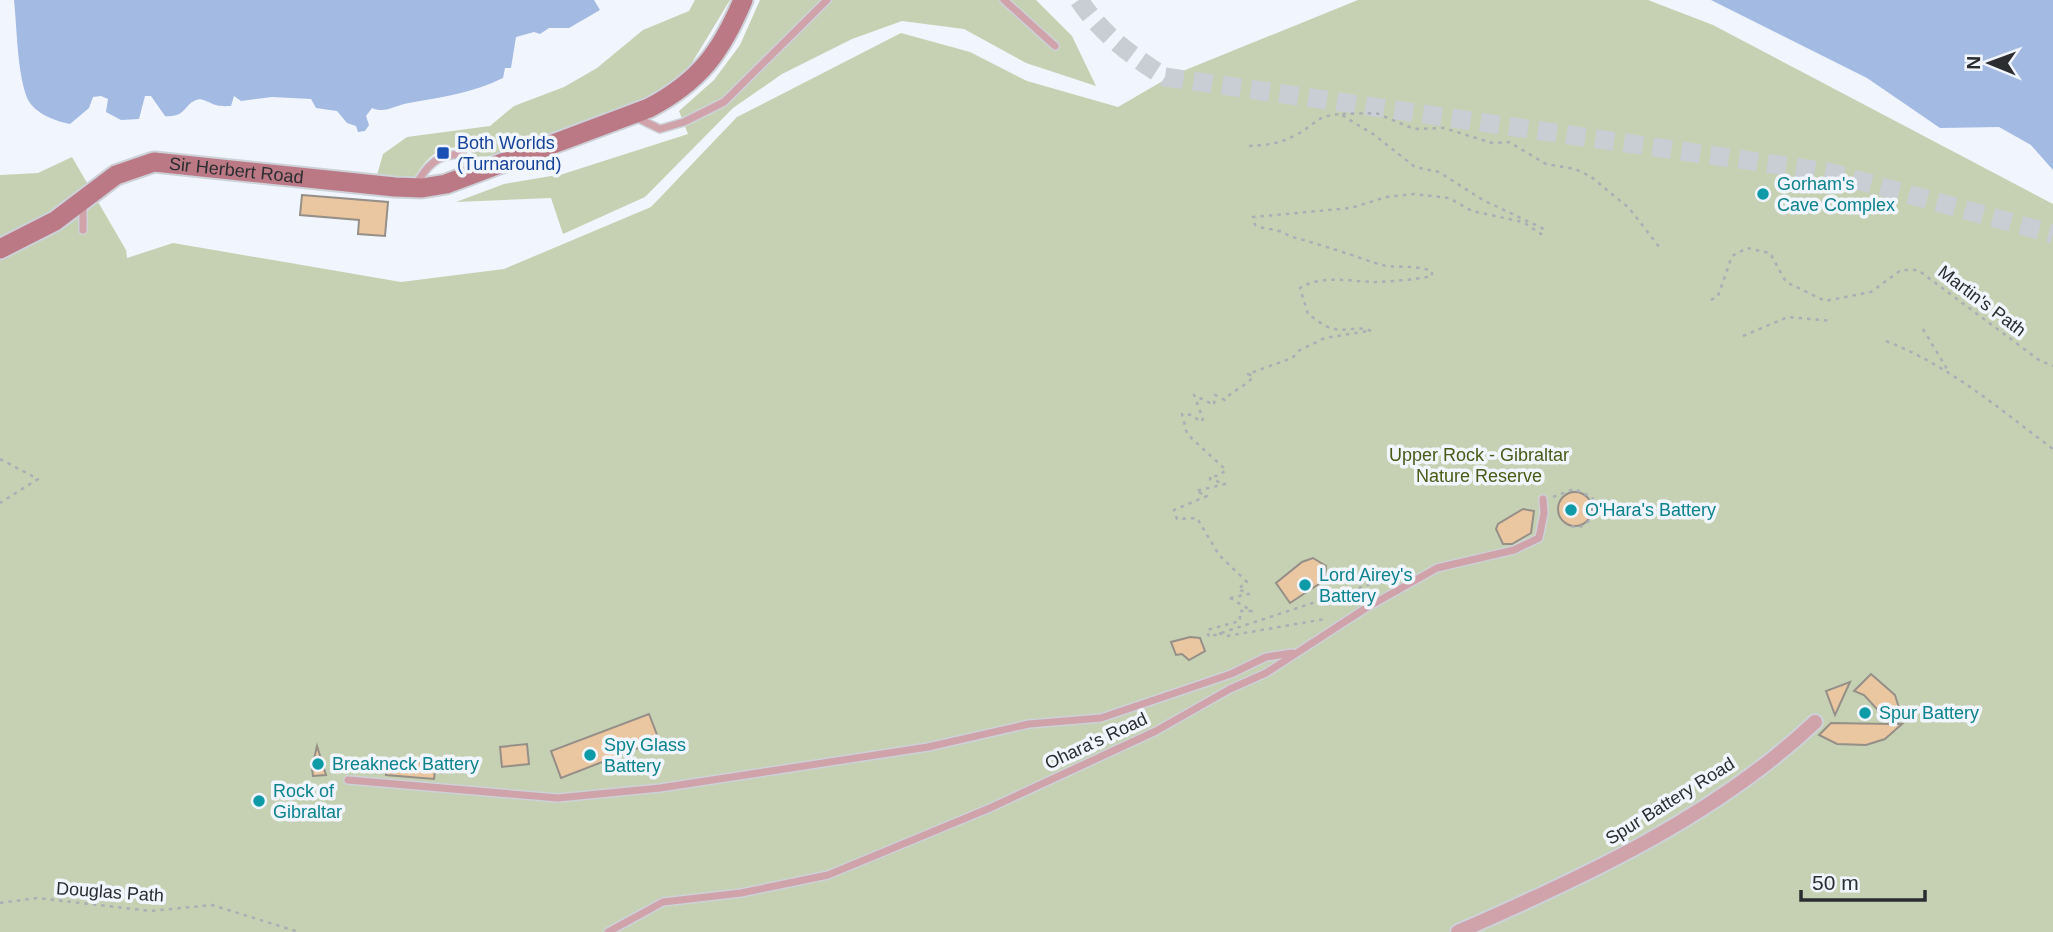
<svg xmlns="http://www.w3.org/2000/svg" width="2053" height="932" viewBox="0 0 2053 932" font-family="Arial,sans-serif">
<rect width="100%" height="100%" fill="#f1f5fd"/>
<!-- green -->
<g fill="#c6d1b3">
<path d="M695 0H730L687 71 643 101 481 162 466 147C437 147 430 154 414 178L377 175 383 154 407 137 490 126 514 106 564 87 597 68 643 30 689 11Z"/>
<path d="M760 0H1036L1072 36 1096 86 1026 63 964 29 902 21 852 39 782 74 733 108 645 197 563 234 551 198 456 202 504 184 563 174 688 134 679 111 714 80 740 45Z"/>
<path d="M1358 0H1648L1713 25 2053 204V932H0V175L38 173 72 157 126 250 127 258 173 243 401 282 504 269 651 207 737 117 901 33 970 52 1027 81 1118 107 1173 75Z"/>
</g>
<!-- water -->
<g fill="#a3bae3">
<path d="M14 0H594L600 10 569 28H549L540 34 534 32 516 37 511 68H505L503 78C472 93 442 97 409 103 395 105 385 114 372 108L366 116 369 125 365 131 358 132 356 126 347 123 337 111 316 108 311 99 272 97 241 101 234 96 231 106C212 107 215 103 200 99 183 102 188 118 165 116L151 96H145L139 119 121 120 106 112 108 99 101 96 93 97 89 108 70 124C54 121 31 112 26 95 17 68 17 28 14 0Z"/>
<path d="M1711 0H2053V170L2031 145 1999 127 1940 128 1867 78Z"/>
</g>
<!-- building -->
<g fill="#eac7a1" stroke="#958f88" stroke-width="2">
<path d="M302 195 388 202 385 236 358 234 359 220 300 215Z"/>
<circle cx="1575" cy="509" r="17"/>
<path d="M1523 509 1534 511 1531 533 1512 544H1503L1496 529 1498 524Z"/>
<path d="M1313 558 1326 566 1325 580 1290 603 1276 583 1302 562Z"/>
<path d="M1190 637 1200 638 1205 651 1189 660 1182 654 1176 655 1171 642Z"/>
<path d="M1871 674 1895 695 1899 708 1898 724H1902L1885 739 1866 745 1837 744 1819 735 1831 723 1891 724 1864 695 1854 691Z"/>
<path d="M1850 682 1835 715 1826 691Z"/>
<path d="M649 714 659 740 561 778 551 751Z"/>
<path d="M527 744 529 764 502 767 500 747Z"/>
<path d="M317 746 326 775 313 776 312 768Z"/>
<path d="M387 759 436 764 434 779 386 775Z"/>
</g>
<g fill="none" stroke-linecap="round" stroke-linejoin="round">
<!-- secondary-tunnel -->
<path stroke="#c9cdd4" stroke-width="19" stroke-dasharray="19 10" stroke-linecap="butt" d="M1079 0C1101 33 1131 56 1165 77L1828 172 2053 234"/>
<!-- service casing -->
<g stroke="#cdd1d8" stroke-width="10">
<g id="service">
<path d="M1004 0 1055 46"/>
<path d="M635 117 660 129 684 122 724 102 827 0"/>
<path d="M416 185C426 166 441 150 464 156L473 171"/>
<path d="M83 205V230"/>
<path d="M348 780 558 798 660 788 928 747 1029 724 1101 718 1231 674 1266 657 1292 653"/>
<path d="M608 932 663 902 741 893 828 875 990 808 1156 731 1230 689 1266 673 1366 608 1437 568 1514 550 1539 538 1544 513 1543 499"/>
</g>
</g>
<!-- minor casing -->
<g stroke="#cdd1d8" stroke-width="18">
<path id="minor" d="M1458 932C1582 878 1716 816 1815 722"/>
</g>
<!-- secondary casing -->
<g stroke="#cdd1d8" stroke-width="23">
<g id="secondary">
<path id="s1" d="M0 249 55 221 116 175 154 162 395 187 422 188 446 184 649 108C700 81 721 52 743 0"/>
</g>
</g>
<!-- path -->
<g stroke="#abaeb5" stroke-width="2.5" stroke-dasharray="3.5 5" stroke-linecap="butt">
<path d="M1249 146C1266 145 1279 144 1294 136 1315 126 1314 116 1340 114"/>
<path d="M1711 300 1718 296 1732 256 1747 248 1770 253 1786 282 1825 301 1871 292 1901 270H1918L2039 360 2053 366"/>
<path d="M1923 329 1947 369"/>
<path d="M1371 331C1358 325 1347 332 1335 329 1326 328 1315 319 1308 314L1300 288C1322 274 1352 282 1377 282 1394 281 1415 280 1432 276V271C1415 264 1393 269 1378 264 1349 254 1319 244 1289 236 1277 227 1267 231 1255 225L1253 217 1351 208 1386 197 1414 194 1449 198 1472 211 1523 222 1541 234 1544 229 1483 200 1439 172 1415 167 1373 134 1340 114 1376 113 1414 129 1444 128 1492 143 1509 142 1546 164 1575 169 1590 176 1629 208 1660 248"/>
<path d="M1743 336 1788 317 1832 321"/>
<path d="M1886 341C1950 366 1998 408 2053 449"/>
<path d="M0 459 38 479 0 503"/>
<path d="M1553 497 1574 489 1592 497 1595 505 1592 519 1579 528 1566 525"/>
<path d="M1230 598 1249 594 1238 589 1247 582 1219 555 1197 518 1177 519 1174 510 1207 496 1196 491 1225 484 1210 479V476H1218L1226 470 1187 434 1182 414 1192 415 1201 422 1203 419 1194 395 1214 405 1215 395 1225 400C1233 389 1248 386 1253 376L1248 374 1292 358 1300 350 1325 338 1368 331"/>
<path d="M1230 598 1252 611H1240V621L1207 630 1209 637 1398 575"/>
<path d="M1219 633 1227 636 1325 619"/>
<path d="M0 903 37 898 151 911 212 905 299 932"/>
</g>
<!-- service -->
<use href="#service" stroke="#d0a2aa" stroke-width="7"/>
<!-- minor -->
<use href="#minor" stroke="#d0a2aa" stroke-width="14"/>
<!-- secondary -->
<use href="#secondary" stroke="#bb7986" stroke-width="19"/>
</g>
<!-- markers -->
<rect fill="#1a4fb4" stroke="#f1f5fd" stroke-width="2.5" x="436" y="146" width="14" height="14" rx="3.5"/>
<g fill="#0f9aa8" stroke="#f1f5fd" stroke-width="2.5">
<circle cx="1763" cy="194" r="7"/>
<circle cx="1571" cy="510" r="7"/>
<circle cx="1305" cy="585" r="7"/>
<circle cx="1865" cy="713" r="7"/>
<circle cx="590" cy="755" r="7"/>
<circle cx="318" cy="764" r="7"/>
<circle cx="259" cy="801" r="7"/>
</g>
<g text-anchor="middle" stroke-width="7" stroke-linejoin="round" paint-order="stroke">
<!-- transit labels -->
<g font-size="18" fill="#164399" stroke="#f1f5fd" text-anchor="start">
<text x="457" y="149">Both Worlds<tspan x="457" dy="21">(Turnaround)</tspan></text>
</g>
<!-- street labels -->
<g font-size="18" fill="#2b2d30" stroke="#f1f5fd">
<text dy="6" stroke="none"><textPath href="#s1" startOffset="261">Sir Herbert Road</textPath></text>
<text transform="translate(1982 301) rotate(37)" y="6">Martin's Path</text>
<text transform="translate(1096 741) rotate(-25)" y="6">Ohara's Road</text>
<text transform="translate(1670 801) rotate(-32)" y="6">Spur Battery Road</text>
<text transform="translate(110 892) rotate(4)" y="6">Douglas Path</text>
</g>
<!-- culture labels -->
<g font-size="18" fill="#0d838f" stroke="#f1f5fd" text-anchor="start">
<text x="1777" y="190">Gorham's<tspan x="1777" dy="21">Cave Complex</tspan></text>
<text x="1585" y="516">O'Hara's Battery</text>
<text x="1319" y="581">Lord Airey's<tspan x="1319" dy="21">Battery</tspan></text>
<text x="1879" y="719">Spur Battery</text>
<text x="604" y="751">Spy Glass<tspan x="604" dy="21">Battery</tspan></text>
<text x="332" y="770">Breakneck Battery</text>
<text x="273" y="797">Rock of<tspan x="273" dy="21">Gibraltar</tspan></text>
</g>
<!-- park labels -->
<g font-size="18" fill="#495b18" stroke="#f1f5fd">
<text x="1479" y="461">Upper Rock - Gibraltar<tspan x="1479" dy="21">Nature Reserve</tspan></text>
</g>
</g>
<!-- north arrow -->
<g transform="translate(1990 63) rotate(271)" stroke="#f1f5fd" stroke-width="5" paint-order="stroke">
<path d="M0-5L12 26L0 18L-12 26Z" fill="#2b2d30"/>
<text y="-10" font-size="19" font-weight="bold" text-anchor="middle" fill="#2b2d30">N</text>
</g>
<!-- scale -->
<path d="M1801 890v10h124v-10" fill="none" stroke="#2b2d30" stroke-width="3.5"/>
<text x="1812" y="890" font-size="21" fill="#2b2d30" stroke="#f1f5fd" stroke-width="5" paint-order="stroke">50 m</text>
</svg>
